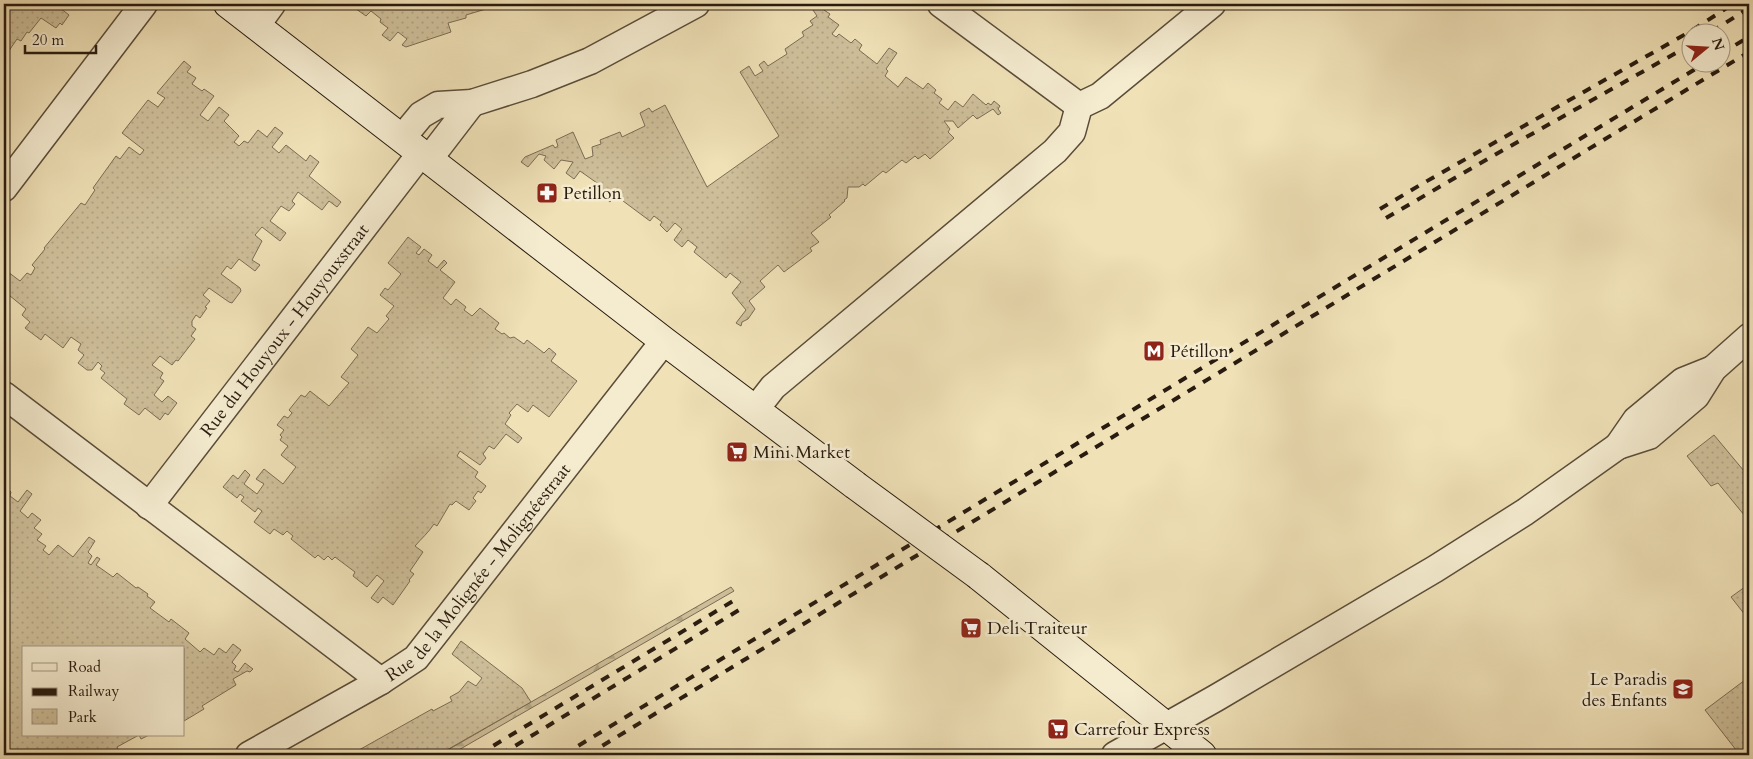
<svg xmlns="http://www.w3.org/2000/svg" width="1753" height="759" viewBox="0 0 1753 759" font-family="Cardo,serif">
<defs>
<pattern id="forest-firs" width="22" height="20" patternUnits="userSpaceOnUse" patternTransform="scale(1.25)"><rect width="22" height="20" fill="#cebf9a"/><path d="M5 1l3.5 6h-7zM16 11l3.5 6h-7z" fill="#b1a484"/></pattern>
<pattern id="park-dots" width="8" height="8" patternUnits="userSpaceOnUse" patternTransform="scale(1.25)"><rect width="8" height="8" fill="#cebf9a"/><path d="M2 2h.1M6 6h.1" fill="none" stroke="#b1a484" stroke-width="1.8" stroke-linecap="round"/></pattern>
</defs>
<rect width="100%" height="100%" fill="#f0e1b7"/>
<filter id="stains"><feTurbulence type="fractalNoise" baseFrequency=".004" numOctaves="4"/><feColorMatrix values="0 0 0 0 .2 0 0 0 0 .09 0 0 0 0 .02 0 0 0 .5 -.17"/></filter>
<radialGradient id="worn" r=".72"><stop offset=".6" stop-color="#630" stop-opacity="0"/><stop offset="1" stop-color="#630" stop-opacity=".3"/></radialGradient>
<!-- forest -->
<path fill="url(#forest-firs)" stroke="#7b6d54" d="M731 587 734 591 450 755H439Z"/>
<!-- park -->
<g fill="url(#park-dots)" stroke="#7b6d54">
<path d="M4 4H55L69 15 62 25 60 23 56 28 41 18 29 33 27 32 21 41 17 39 4 58Z"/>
<path d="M349 4H484L486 9 466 15V18L448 23 451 32 406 47 402 45 407 39 398 32 390 41 382 35 388 28 380 22 381 19 371 11 366 16Z"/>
<path d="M809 4H828L824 10 830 14 828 17 839 25 832 34 836 37 839 34 851 43 855 39 862 45 859 50 877 64 889 48 897 53 886 69 888 71 885 76 898 87 906 77 923 89 928 83 936 90 934 93 942 99 939 103 948 110 955 101 963 107 973 94 986 105 988 103 991 105 994 101 1000 106 998 109 1001 113 998 115 993 109 977 119 973 115 958 128 953 121H944L950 129 948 132 954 138 930 159 925 154 918 159 915 156 906 163 902 160 886 173 883 171 865 186 863 184 859 187H848L847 198 844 200 845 201 829 215 831 217 811 233 819 242 810 248 812 251 784 272 778 265 760 281 765 287 749 301 755 309 748 319 742 322 741 326 736 323 746 310 732 293 741 282 730 273 726 278 694 252 697 247 688 240 682 247 674 240 682 229 675 223 667 232 660 225 662 222 654 216 650 221 615 195 610 202 593 188 597 183 580 171 574 179 566 173 573 162 561 160 554 169 544 160 546 156 539 154 528 167 521 162 525 157 553 145 555 148 558 146 556 140 573 132 585 159 593 156 592 147 601 144 600 140 620 132 622 137 645 126 640 113 649 108 652 112 665 105 707 187 779 136 740 72 749 66 755 76 763 71 759 65 764 61 768 66 787 54 785 49 804 36 802 32 813 25 810 21 817 16Z"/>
<path d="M184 61 191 67 187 72 196 78 192 84 202 91 204 89 214 96 200 115 208 121 219 107 229 115 224 121 239 136 234 142 239 146 244 141 248 143 258 130 267 137 275 127 283 133 272 147 279 153 286 145 306 161 310 155 319 162 309 176 341 202 337 207 329 201 322 210 298 192 292 201 295 204 289 211 281 206 270 221 286 233 280 241 262 227 255 235 262 241 252 260 260 265 255 271 239 259 231 269 227 266 221 274 240 288 241 291 232 303 229 302 209 288 203 295 210 301 205 307 207 308 200 318 196 315 192 321V326L196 329 191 336 195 339 178 361 176 360 172 365 160 356 152 365 163 373 160 378 164 381 154 395 162 402 168 396 177 403 168 415 165 413 160 420 145 408 139 415 124 404 127 399 101 378 105 373 100 369 102 366 98 362 92 370H87L78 363 84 355 78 350 81 344 71 337 63 348 45 334 41 340 25 328 30 322 22 315 26 309 4 291V269L20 281 27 273 31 275 35 268 32 265 45 249 44 248 81 203 85 205 95 190 93 188 116 156 120 159 129 147 140 155 144 150 122 133 148 100 158 107 165 98 157 93Z"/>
<path d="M408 237 421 247 416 253 419 255 424 249 432 255 428 261 437 268 444 260 447 263 440 270 455 282 443 298 451 305 456 299 466 307 464 310 472 316 480 308 499 323 495 329 502 334 504 333 510 338 514 337 524 344 527 340 544 353 549 348 556 354 551 361 577 381 549 417 533 405 528 412 517 404 509 413 511 415 505 424 522 438 518 443 506 434 494 449 489 446 483 454 486 458 480 465 460 451 457 456 478 472 475 477 486 486 481 493 478 491 473 498 476 501 469 510 456 501 452 505 450 504 437 526 434 524C428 533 422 538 415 546L423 552 410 571 414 574 409 580 410 581 393 605 383 597 378 603 371 598 384 581 377 575 367 587 353 576 355 572 335 557 332 560 328 556 324 560 318 555 315 558 291 539 293 536 287 531 283 535 274 529 270 534 254 522 262 511 258 508 255 512 241 501 244 497 240 494 237 498 223 487 233 475 238 479 245 470 250 475 244 484 257 494 264 484 256 479 264 469 283 484 296 467 281 455 288 446 280 440 282 437 280 435 284 430 277 425 284 416 288 418 292 413 289 410 301 395 305 397 310 391 329 406 349 383 341 377 358 355 351 349 368 327 377 333 389 319 386 316 394 306 380 295 385 288 388 290 401 274 388 263Z"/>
<path d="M1714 435 1749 477V521L1718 483 1711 486 1687 456Z"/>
<path d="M5 486 11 492 10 496 18 502 27 490 32 494 20 511 28 518 32 513 41 520 34 528 42 534 37 540 46 546 43 550 49 555 58 545 73 557 89 537 95 541 88 552 92 556 88 563 91 565 97 557 100 559 96 565 113 577 117 573 136 588 138 587 148 594 147 596 155 602 150 608 169 622 171 619 189 633 185 639 200 652 204 648 214 655 219 648 226 653 233 644 241 650 232 662 236 666 234 670 238 672 245 663 253 669 250 672 247 671 233 679 236 685 202 706 204 709 184 721V648H24V735H149L141 739 139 735 117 747 119 751 112 755H4Z"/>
<path d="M1749 584V620L1731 597Z"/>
<path d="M461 641 522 688 531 702 438 755H360L362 754 359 750 432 709 433 711 452 701 450 697 459 692 468 681 476 686 482 678 452 654Z"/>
<path d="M1749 677V755H1740L1705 710Z"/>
</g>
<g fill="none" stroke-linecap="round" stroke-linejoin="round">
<!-- street casing -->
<g stroke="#5a4c39" stroke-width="29">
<g id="street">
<path d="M941 4 1079 106"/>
<path d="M256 26 272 4"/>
<path d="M402 138 421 115 438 105 472 103 532 84 590 61 696 4"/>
<path d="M429 159 472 103"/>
<path d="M4 188 144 4"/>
<path d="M4 395 381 681"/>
<path d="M755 410 773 387 1055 151 1072 132 1079 106 1100 96 1212 4"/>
<path d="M1618 446 1636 420 1683 381 1713 369"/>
<path id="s1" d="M149 506 421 153"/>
<path id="s2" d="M249 755 381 681 416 658 664 341"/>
<path d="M1115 755 1216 698 1435 569 1525 512 1618 446 1649 436 1696 396 1713 369 1749 337"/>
</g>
</g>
<!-- secondary casing -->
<g stroke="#281b0f" stroke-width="30">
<g id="secondary">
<path d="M228 4 664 341 855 485"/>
<path d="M979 576 1202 755"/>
</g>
</g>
<!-- street -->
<use href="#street" stroke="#f5ecd0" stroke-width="26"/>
<!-- secondary -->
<use href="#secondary" stroke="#f5ecd0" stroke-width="28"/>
<!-- rail -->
<g stroke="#281b0f" stroke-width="4" stroke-dasharray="9 9" stroke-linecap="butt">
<path d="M1711 32 1749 8"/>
<path d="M1720 54 1749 37"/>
<path d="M1380 209 1420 185 1691 31 1733 4"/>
<path d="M1386 218 1491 157 1690 45"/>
<path d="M478 755 738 598"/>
<path d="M500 755 744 607"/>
<path d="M563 755 1707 62"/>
<path d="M587 755 1749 52"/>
</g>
<!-- secondary-bridge casing -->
<g stroke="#281b0f" stroke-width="30" stroke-linecap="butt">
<path id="secondary-bridge" d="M855 485 979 576"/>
</g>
<!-- secondary-bridge -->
<use href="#secondary-bridge" stroke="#f5ecd0" stroke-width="28"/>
</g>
<!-- icons -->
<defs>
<g id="pharmacy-square" transform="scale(1.125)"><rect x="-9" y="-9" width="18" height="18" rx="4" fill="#8f2418" stroke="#f5ecd0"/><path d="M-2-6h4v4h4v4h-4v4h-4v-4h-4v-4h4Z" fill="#fff"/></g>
<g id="metro-square" transform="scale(1.125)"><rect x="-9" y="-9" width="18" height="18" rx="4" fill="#8f2418" stroke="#f5ecd0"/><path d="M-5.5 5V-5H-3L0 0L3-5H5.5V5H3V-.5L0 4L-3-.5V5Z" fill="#fff"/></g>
<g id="supermarket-square" transform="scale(1.125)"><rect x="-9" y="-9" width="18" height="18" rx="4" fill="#8f2418" stroke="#f5ecd0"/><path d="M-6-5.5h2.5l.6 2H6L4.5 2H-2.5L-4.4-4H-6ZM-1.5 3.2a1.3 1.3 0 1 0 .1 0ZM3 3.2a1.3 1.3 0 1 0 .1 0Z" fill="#fff"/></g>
<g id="school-square" transform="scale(1.125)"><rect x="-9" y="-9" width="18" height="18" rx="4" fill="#8f2418" stroke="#f5ecd0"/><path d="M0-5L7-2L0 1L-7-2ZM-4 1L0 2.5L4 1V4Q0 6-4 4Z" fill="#fff"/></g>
</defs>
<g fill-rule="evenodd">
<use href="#pharmacy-square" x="547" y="193"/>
<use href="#metro-square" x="1154" y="351"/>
<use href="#supermarket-square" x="737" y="452"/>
<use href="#supermarket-square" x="971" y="628"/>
<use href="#school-square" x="1683" y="689"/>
<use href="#supermarket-square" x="1058" y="729"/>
</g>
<g text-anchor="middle" stroke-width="5" stroke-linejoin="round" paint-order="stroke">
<!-- poi labels -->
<g font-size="18" fill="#281b0f" stroke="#f5ecd0" text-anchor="start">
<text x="563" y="199">Petillon</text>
<text x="1170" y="357">Pétillon</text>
<text x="753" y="458">Mini Market</text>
<text x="987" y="634">Deli Traiteur</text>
<text x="1667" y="685" text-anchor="end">Le Paradis<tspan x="1667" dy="21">des Enfants</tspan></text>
<text x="1074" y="735">Carrefour Express</text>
</g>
<!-- street labels -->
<g font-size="18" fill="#281b0f" stroke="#f5ecd0">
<text dy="6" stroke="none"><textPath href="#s1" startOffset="222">Rue du Houyoux - Houyouxstraat</textPath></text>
<text dy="6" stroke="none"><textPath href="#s2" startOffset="298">Rue de la Molignée - Molignéestraat</textPath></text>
</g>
</g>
<!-- margin -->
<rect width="1753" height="759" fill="none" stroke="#f0e1b7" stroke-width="20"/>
<rect x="5" y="5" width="1743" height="749" fill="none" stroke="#281b0f" stroke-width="2.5"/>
<rect x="10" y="10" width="1733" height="739" fill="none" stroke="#281b0f"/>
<!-- legend -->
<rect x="22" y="646" width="162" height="90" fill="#f5ecd0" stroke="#a39883"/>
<rect x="32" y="663" width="25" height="8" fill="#f5ecd0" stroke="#a39883"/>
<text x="68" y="672" font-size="15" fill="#281b0f">Road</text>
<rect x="32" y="688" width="25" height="8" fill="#281b0f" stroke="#a39883"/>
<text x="68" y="696" font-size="15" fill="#281b0f">Railway</text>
<rect x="32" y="709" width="25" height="15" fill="url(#park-dots)" stroke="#a39883"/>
<text x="68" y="722" font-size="15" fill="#281b0f">Park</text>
<!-- north arrow -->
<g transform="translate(1706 48) rotate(72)"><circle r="24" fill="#f5ecd0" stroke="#a39883"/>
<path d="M0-4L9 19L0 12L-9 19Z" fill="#8f2418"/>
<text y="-8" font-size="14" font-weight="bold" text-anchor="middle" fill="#281b0f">N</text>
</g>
<!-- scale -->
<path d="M25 45v8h71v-8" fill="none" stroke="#281b0f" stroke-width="2.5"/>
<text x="32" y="45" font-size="15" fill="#281b0f" stroke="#f5ecd0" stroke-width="4" paint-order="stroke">20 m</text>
<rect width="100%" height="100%" filter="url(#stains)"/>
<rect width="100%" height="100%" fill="url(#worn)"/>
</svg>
